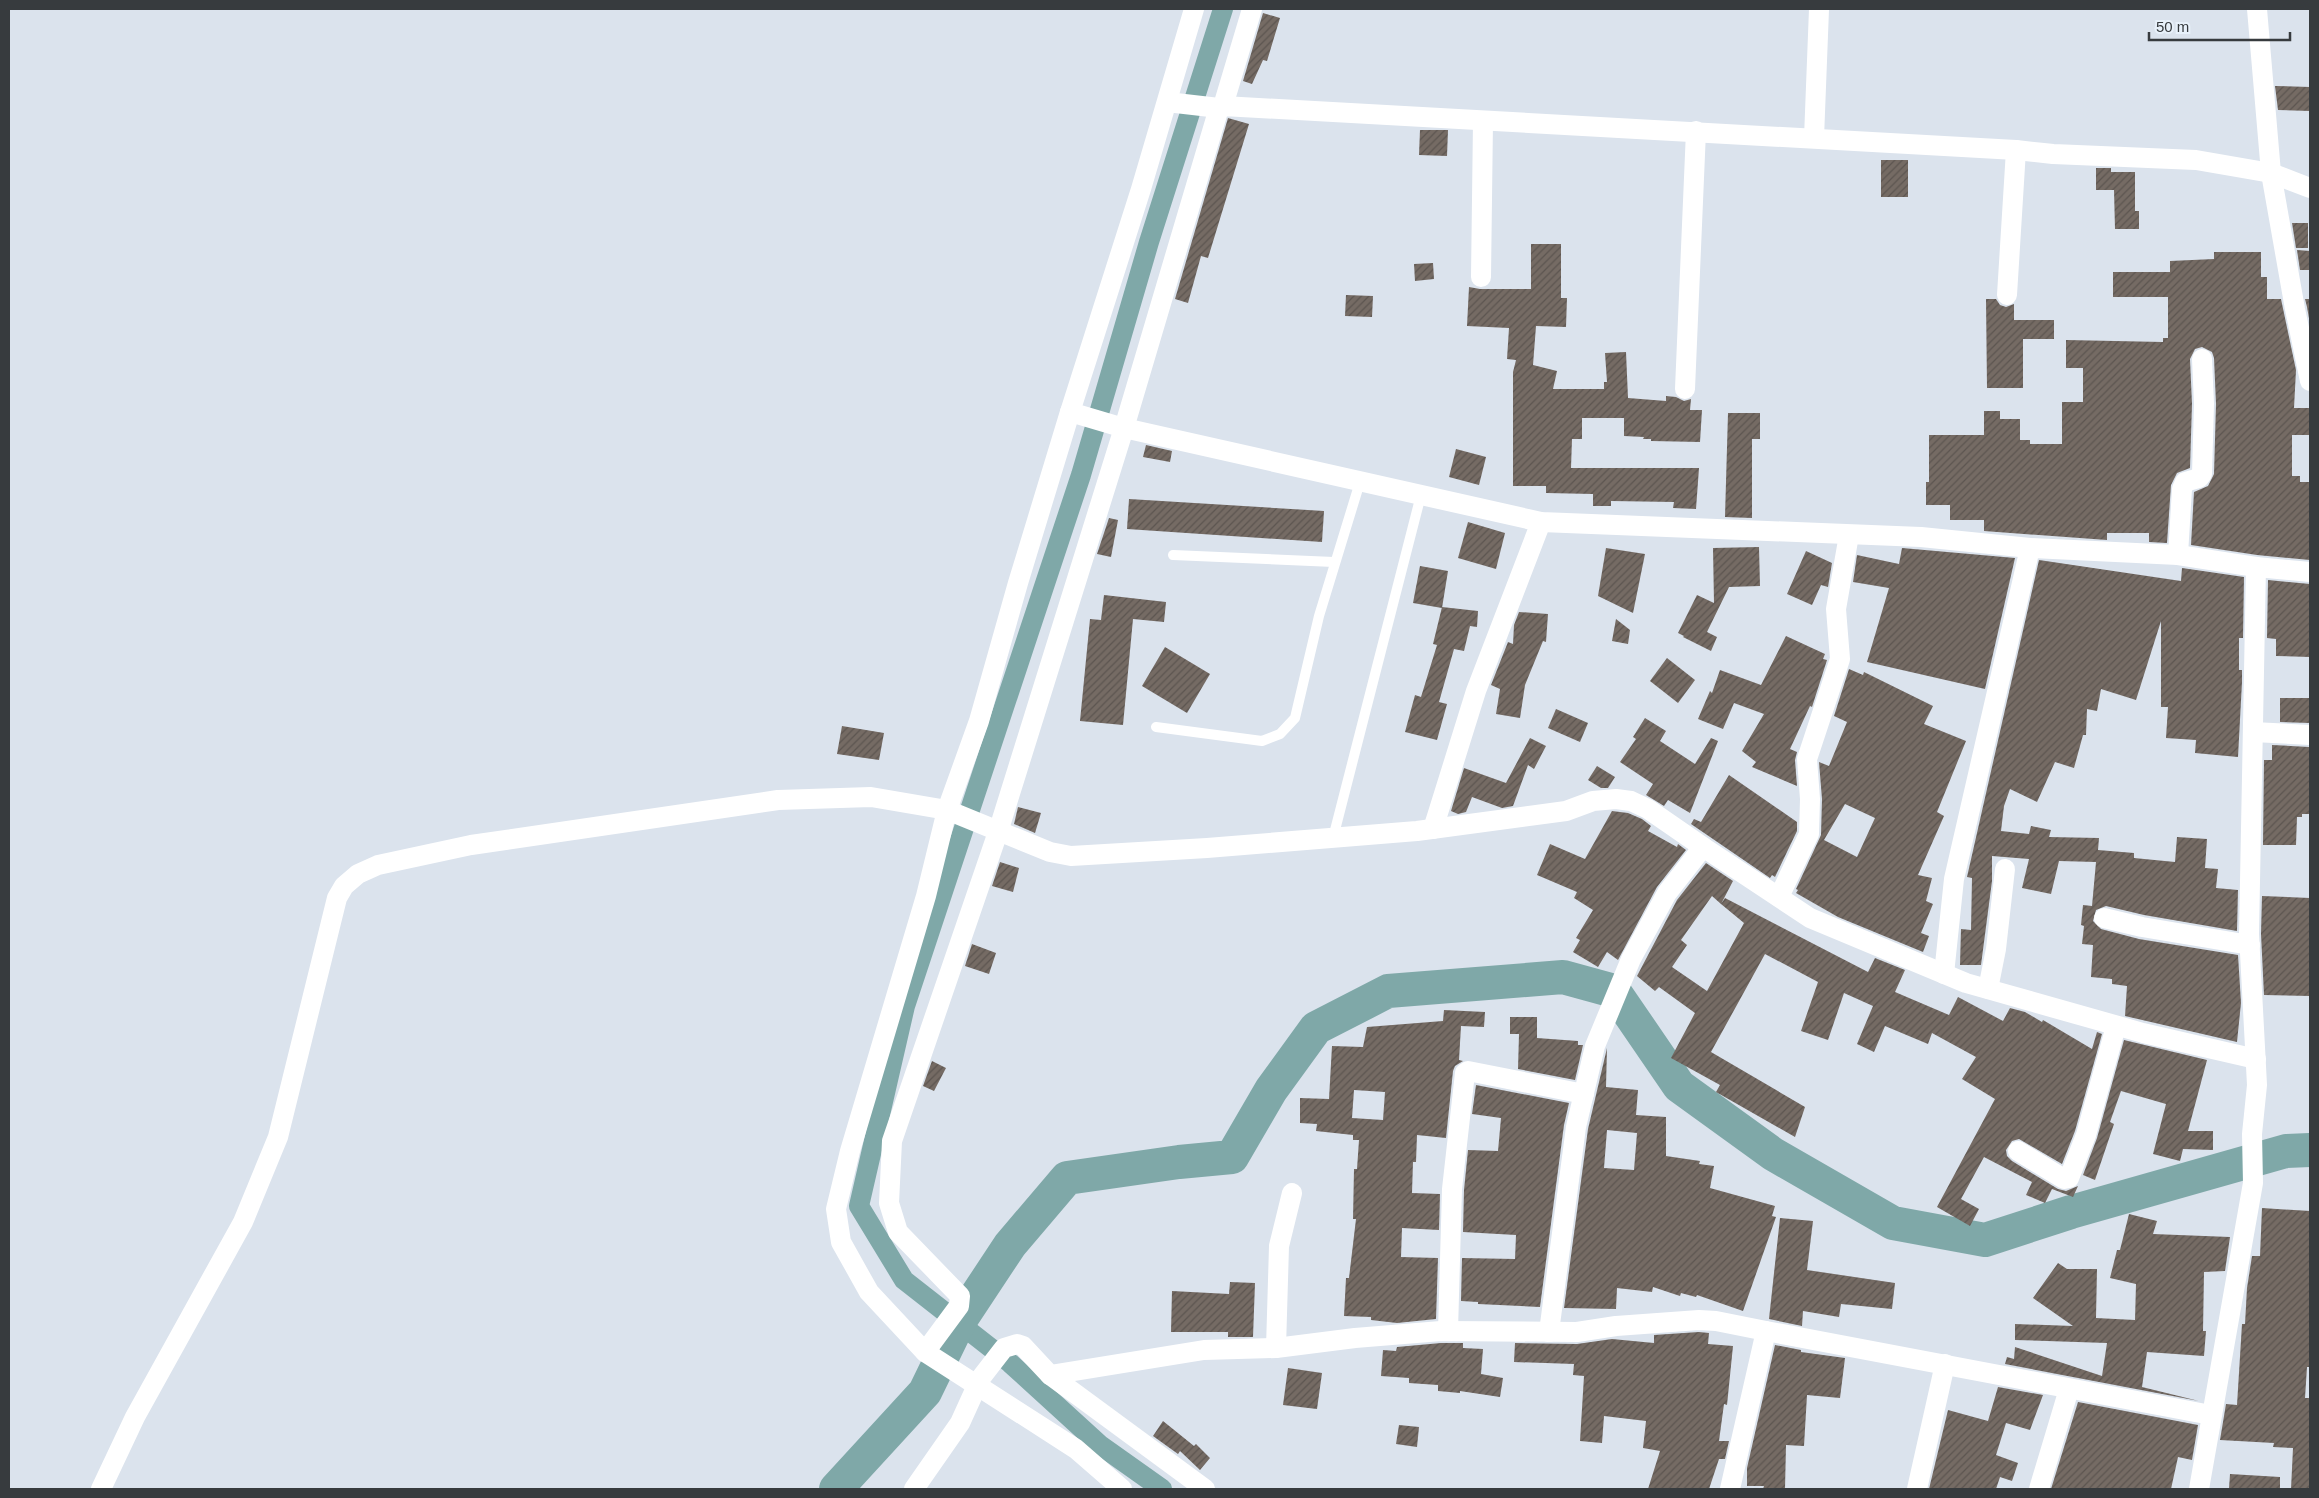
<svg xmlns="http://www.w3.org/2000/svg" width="2319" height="1498" viewBox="0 0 2319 1498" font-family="Arial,sans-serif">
<defs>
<pattern id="building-hatch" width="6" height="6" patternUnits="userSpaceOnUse" patternTransform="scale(1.25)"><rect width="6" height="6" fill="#756b64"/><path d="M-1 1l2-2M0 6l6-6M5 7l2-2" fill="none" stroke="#5c5550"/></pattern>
</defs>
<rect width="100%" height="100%" fill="#dbe3ed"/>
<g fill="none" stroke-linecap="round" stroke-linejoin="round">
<!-- canal -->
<path stroke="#7fa8a8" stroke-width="20" d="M1162 1489 1100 1445 1010 1363 904 1280 859 1206 905 1006 1081 475 1149 242 1223 9"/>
<!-- river -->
<path stroke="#7fa8a8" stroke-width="34" d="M836 1489 925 1392 959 1322 1010 1245 1067 1178 1179 1162 1232 1157 1271 1090 1316 1028 1388 991 1563 977 1614 991 1679 1086 1773 1154 1893 1223 1985 1240 2071 1212 2286 1151 2310 1150"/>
</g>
<!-- building -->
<g fill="url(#building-hatch)" fill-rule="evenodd">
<path d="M1263 13 1280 18 1267 61 1263 60 1252 84 1243 81Z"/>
<path d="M2275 86 2310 87V111L2278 110Z"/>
<path d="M1228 118 1249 124 1208 258 1201 256 1188 303 1175 299Z"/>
<path d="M1420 130H1448L1447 156 1419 155Z"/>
<rect x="1881" y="160" width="27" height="37"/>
<path d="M2096 168H2111V172H2135V211H2139V229H2115L2114 190H2096Z"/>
<path d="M2292 223H2308V248H2296Z"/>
<path d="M1531 244H1561V298H1567L1566 327 1536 326 1533 365 1557 371 1553 389H1604V382H1607L1605 353 1626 352 1628 398 1666 401V396L1676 397 1684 401 1691 399 1690 410H1702L1700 442 1651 441V439H1643L1644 437 1624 436V418H1582V439H1572L1571 468H1699L1696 509 1673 508 1674 502 1611 501V506H1593V494L1546 493V486H1513V372L1516 360 1507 359 1509 328 1467 326 1469 287 1480 289H1531Z"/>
<path d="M2297 250 2310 251V270H2300Z"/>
<path d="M2214 252H2261V277H2267V299H2281L2296 370 2294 408H2310V435H2292V476H2300V482H2310V560L2257 555 2191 545 2194 492 2208 486 2214 474 2216 404 2214 358 2212 352 2202 347 2195 349 2190 359 2192 404 2190 468 2177 473 2171 485 2167 543 2149 542V533H2107V540L1984 531V520H1950V505H1926V482H1929V435H1984V411H2000V419H2020V440H2030V444H2062V402H2083V368H2066V340L2163 342V338H2168V297H2113V272H2170V261L2214 259Z"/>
<path d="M1433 263 1434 279 1415 281 1414 264Z"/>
<path d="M1346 295 1373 296 1372 317 1345 316Z"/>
<path d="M1986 299H1996L2000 305 2006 307 2014 304V320H2054V339H2023V388H1987Z"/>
<path d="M2305 299H2310V324L2307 307Z"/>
<path d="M1728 413H1760V439H1752V518L1725 517Z"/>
<path d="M1146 445 1172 451 1170 462 1143 457Z"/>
<path d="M1456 449 1486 457 1479 485 1449 477Z"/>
<path d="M1129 499 1324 511 1322 542 1127 529Z"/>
<path d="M1109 518 1118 520 1111 557 1097 554Z"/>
<path d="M1468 522 1505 533 1496 569 1458 558Z"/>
<path d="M1759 547 1760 586 1729 587 1707 632 1717 637 1711 651 1683 637 1684 636 1678 633 1697 595 1714 603 1713 548Z"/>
<path d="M1606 548 1645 554 1633 613 1598 596Z"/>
<path d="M1902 548 2015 558 1985 689 1867 662 1889 588 1853 582 1857 555 1899 564Z"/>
<path d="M1806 551 1832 563 1828 587 1821 585 1812 605 1787 594Z"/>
<path d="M2039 560 2181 581 2182 568 2244 577 2243 638H2239V670H2242V682L2238 757 2195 753 2196 740 2166 738 2168 707H2161V621L2136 700 2101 689 2097 711 2087 709 2086 735H2083L2074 768 2055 762 2037 802 2010 789 2004 806 2001 831 2029 834 2031 826 2051 830 2049 837 2099 838 2098 850 2134 853V858L2175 862 2177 837 2207 839 2205 868 2218 869 2216 888 2238 890 2237 931 2144 915 2106 906 2096 910 2093 921 2101 929 2139 939 2238 955 2241 1003 2237 1042 2125 1016 2127 986 2112 984V979L2091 977 2093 945 2082 944 2084 926 2081 925 2083 905 2092 906 2096 862 2059 861 2051 894 2022 888 2029 859 1992 856V881L1981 965H1960L1961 929 1971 930 1972 878 1967 877Z"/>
<path d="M1420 566 1448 571 1442 608 1413 603Z"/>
<path d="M2268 580 2310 584V657L2276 656V639L2267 638Z"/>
<path d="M1104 595 1166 602 1164 622 1133 619 1123 725 1080 721 1090 619 1101 620Z"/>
<path d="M1442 607 1478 611 1477 627 1470 626 1464 651 1454 649 1439 702 1447 704 1437 740 1405 732 1415 695 1421 697 1437 645 1433 644Z"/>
<path d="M1519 612 1548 614 1546 642 1543 641 1525 685 1520 718 1496 714 1500 689 1491 685 1508 642 1513 644 1514 625Z"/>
<path d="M1616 619 1630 630 1628 644 1612 641Z"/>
<path d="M1786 636 1825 654 1823 659 1827 660 1812 707 1810 706 1790 749 1797 752 1795 760 1797 786 1752 767 1756 762 1742 751 1764 714 1734 703 1723 729 1698 719 1710 691 1712 693 1720 670 1761 685Z"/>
<path d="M1165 647 1210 674 1187 713 1142 686Z"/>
<path d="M1667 658 1695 680 1678 703 1650 681Z"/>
<path d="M1849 669 1863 675 1864 672 1933 706 1924 724 1966 741 1937 812 1944 816 1918 875 1932 878 1926 901 1933 904 1921 933 1929 936 1923 952 1838 917 1796 893 1798 890 1796 889 1821 835 1822 799 1819 762 1829 766 1847 722 1834 716ZM1845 804 1875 818 1857 857 1824 840Z"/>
<path d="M2280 698H2310V723L2280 722Z"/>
<path d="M1556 709 1588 723 1580 742 1548 728Z"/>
<path d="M1645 718 1666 731 1660 741 1695 764 1711 738 1718 741 1690 813 1668 800 1664 806 1646 795 1653 784 1620 762 1636 739 1633 737Z"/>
<path d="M842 726 884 733 879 760 837 754Z"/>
<path d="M1530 738 1546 746 1534 769 1528 765 1513 806 1502 808 1472 797 1466 812 1458 814 1451 811 1464 768 1506 783Z"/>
<path d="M2272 745 2309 747 2310 814H2302V817H2297L2296 845H2263L2264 760H2272Z"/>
<path d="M1597 766 1615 777 1608 788H1601L1588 780Z"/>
<path d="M1729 775 1797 822V831L1775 877 1772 875 1770 878 1691 824 1694 819 1701 822Z"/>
<path d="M1018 807 1041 813 1035 833 1014 824Z"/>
<path d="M1612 811 1628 813 1642 819 1651 826 1648 831 1677 847 1678 844 1686 850 1657 887 1618 960 1607 952 1598 967 1573 952 1580 940 1576 938 1593 910 1574 898 1577 892 1537 875 1550 844 1585 859Z"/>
<path d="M1000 862 1019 868 1013 892 992 886Z"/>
<path d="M1706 863 1733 881 1721 904 1712 896 1681 940 1687 945 1672 967 1707 991 1744 923 1721 904 1725 898 1868 972 1875 958 1905 970 1895 992 1949 1015 1958 997 2003 1021 2010 1008 2025 1012 2042 1022 2043 1020 2092 1049 2097 1032 2102 1034 2075 1131 2062 1164 2019 1139 2012 1141 2006 1150 2007 1156 2012 1161 2058 1189 2066 1191 2078 1186 2073 1197 2052 1189 2045 1203 2026 1195 2032 1182 1984 1157 1961 1199 1979 1209 1970 1226 1937 1207 1995 1099 1962 1079 1976 1057 1932 1033 1928 1044 1885 1026 1874 1052 1857 1044 1873 1006 1844 993 1828 1040 1801 1031 1818 982 1765 954 1711 1052 1805 1107 1795 1137 1716 1092 1720 1085 1671 1058 1695 1013 1659 987 1655 991 1637 976 1677 900Z"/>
<path d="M2262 896 2310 898V996L2264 995 2261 934Z"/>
<path d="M972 944 996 953 989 974 965 966Z"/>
<path d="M1444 1010 1485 1012 1484 1027 1461 1026 1459 1060 1463 1061 1455 1066 1453 1071 1446 1138 1417 1135 1416 1162H1413L1412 1193 1440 1194 1439 1230 1402 1228 1401 1257 1438 1258 1436 1319 1397 1323 1371 1320V1317L1344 1316 1346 1278H1349L1356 1219H1353L1354 1169H1357L1359 1140H1353V1135L1316 1131 1317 1124 1300 1123V1098L1329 1099 1332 1046 1363 1047 1367 1027 1443 1021ZM1354 1090 1385 1092 1383 1120 1352 1118Z"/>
<path d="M1510 1017H1537V1038L1578 1041V1045H1583L1575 1080 1518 1069 1519 1034H1510Z"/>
<path d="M2124 1040 2207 1060 2188 1131H2213V1150L2183 1149 2180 1161 2153 1154 2166 1104 2121 1091 2110 1122 2114 1124 2095 1180 2083 1175 2097 1138Z"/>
<path d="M1607 1048 1606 1087 1638 1090 1636 1115 1666 1117V1156L1700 1161 1699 1164 1714 1166 1710 1188 1775 1206 1772 1216 1776 1217 1743 1311 1697 1295 1696 1297 1681 1293 1680 1296 1653 1287 1652 1292 1617 1288 1616 1309 1564 1308 1588 1129ZM1607 1130 1637 1133 1634 1170 1604 1168Z"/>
<path d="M932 1061 946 1068 934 1091 923 1086Z"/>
<path d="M1476 1085 1569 1103 1564 1125 1540 1307 1478 1304V1302L1461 1301 1462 1258 1515 1259 1516 1235 1463 1232 1464 1190 1468 1150 1498 1151 1501 1118 1472 1114Z"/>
<path d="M2262 1208 2310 1211V1367H2307L2305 1398H2310V1489H2291L2293 1448 2273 1447 2274 1443 2220 1440 2226 1404 2237 1405 2242 1324H2245L2247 1288 2252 1256H2260Z"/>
<path d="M2129 1214 2157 1221 2153 1234 2230 1237 2225 1271 2204 1272 2203 1331H2206L2204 1356 2147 1352 2142 1387 2199 1401 2005 1364 2007 1357 2014 1359 2015 1347 2102 1376 2107 1343 2015 1340V1324L2073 1326 2033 1298 2058 1263 2067 1269H2097L2096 1318 2135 1320 2136 1284 2110 1278 2117 1250H2120Z"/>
<path d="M1780 1218 1813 1221 1807 1270 1895 1283 1892 1309 1841 1304 1839 1317 1803 1311 1802 1326 1769 1319Z"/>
<path d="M1230 1282 1255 1283 1253 1337H1228V1332H1171L1172 1291 1229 1294Z"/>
<path d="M1699 1332 1709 1333 1708 1344 1733 1346 1727 1405 1724 1404 1719 1441H1729L1725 1459H1719L1709 1489H1648L1660 1451 1643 1448 1646 1421 1604 1416 1602 1443 1580 1441 1584 1376 1573 1375 1574 1364 1514 1362 1515 1343 1577 1344 1612 1339 1654 1343V1335Z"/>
<path d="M1441 1343H1463V1348L1483 1349 1481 1374 1503 1378 1500 1397 1460 1391V1393L1438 1391V1385L1409 1383V1378L1381 1376 1383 1350 1396 1351 1397 1347Z"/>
<path d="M1775 1345 1801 1350V1352L1845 1358 1840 1398 1807 1395 1804 1446 1786 1445 1785 1489H1763L1764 1486H1747V1468Z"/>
<path d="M1288 1368 1322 1373 1317 1409 1283 1405Z"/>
<path d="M1998 1387 2043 1395 2030 1430 2006 1423 1996 1455 2018 1463 2012 1481 2000 1477 1996 1489H1929L1948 1410 1988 1421Z"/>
<path d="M2078 1402 2198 1425 2192 1460 2178 1457 2171 1489H2051Z"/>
<path d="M1163 1421 1194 1446 1196 1444 1210 1458 1200 1470 1180 1451 1178 1454 1153 1436Z"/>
<path d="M1399 1425 1419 1427 1417 1447 1396 1444Z"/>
<path d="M2230 1474 2280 1477V1489H2229Z"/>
</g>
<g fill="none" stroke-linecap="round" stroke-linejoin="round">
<!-- lane -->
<g stroke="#fff" stroke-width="10">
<path d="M1173 555 1334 562"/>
<path d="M1156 727 1262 741 1280 734 1295 718 1319 616 1360 482"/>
<path d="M1333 838 1421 495"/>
</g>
<!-- street -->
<g stroke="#fff" stroke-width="20">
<path d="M1194 9 1141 189 1070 412 1124 428 1541 522 1921 537 2030 548 2178 555 2256 567"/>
<path d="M2257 9 2271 173 2295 309 2310 381"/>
<path d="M1167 102 1219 108"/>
<path d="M1223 106 1252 9"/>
<path d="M1814 138 1819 9"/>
<path d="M1481 277 1483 121"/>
<path d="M2007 295 2016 150"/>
<path d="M1685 389 1696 131"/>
<path d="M1070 412 1018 583 979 721 947 810 926 896 850 1151 836 1209 841 1242 869 1292 925 1352 1076 1449 1122 1489"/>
<path d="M2178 555 2182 489 2185 482 2199 478 2202 474 2204 404 2202 359"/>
<path d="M2253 732 2310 735"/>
<path d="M1433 829 1476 691 1541 522"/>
<path d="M1779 897 1809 834 1810 799 1807 759 1840 659 1836 609 1849 535"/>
<path d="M2104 918 2142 927 2250 945"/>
<path d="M1944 974 1954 879 2030 548"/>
<path d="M1988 989 1996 949 2005 869"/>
<path d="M2018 1151 2064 1179 2069 1178 2086 1135 2116 1026"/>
<path d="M1448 1331 1452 1189 1465 1073 1468 1071 1584 1094"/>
<path d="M1766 1331 2211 1415"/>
<path d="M1549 1332 1576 1127 1595 1046 1631 959 1667 893 1703 847 1810 918 1966 983 2143 1033 2256 1059"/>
<path d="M1276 1348 1279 1246 1292 1193"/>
<path d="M925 1352 959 1306 960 1296 898 1232 889 1203 892 1141 998 832 1124 428 1219 108 1223 106 2016 150 2053 154 2196 160 2271 173 2310 188"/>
<path d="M1050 1375 1205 1489"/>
<path d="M101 1489 135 1417 243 1222 278 1137 337 898 344 886 358 874 378 865 471 845 778 800 871 797 947 810 1050 852 1071 856 1207 848 1417 831 1566 811 1593 801 1616 799 1631 801 1648 809 1703 847"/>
<path d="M914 1489 960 1423 980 1379 1004 1348 1017 1344 1023 1346 1050 1375 1204 1350 1276 1348 1355 1338 1441 1331 1577 1332 1616 1326 1699 1320 1716 1321 1766 1331 1730 1489"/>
<path d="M1917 1489 1945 1364"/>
<path d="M2039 1489 2069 1389"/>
<path d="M2199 1489 2253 1183 2252 1134 2257 1085 2249 934 2256 567 2310 572"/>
</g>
</g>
<!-- border -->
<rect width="2319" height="1498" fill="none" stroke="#373b3e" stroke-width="20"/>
<!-- scale -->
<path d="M2149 32v8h141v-8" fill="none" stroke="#373b3e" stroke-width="2.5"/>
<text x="2156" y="32" font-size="15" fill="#373b3e" stroke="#e8f1fa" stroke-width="4" paint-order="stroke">50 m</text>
</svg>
